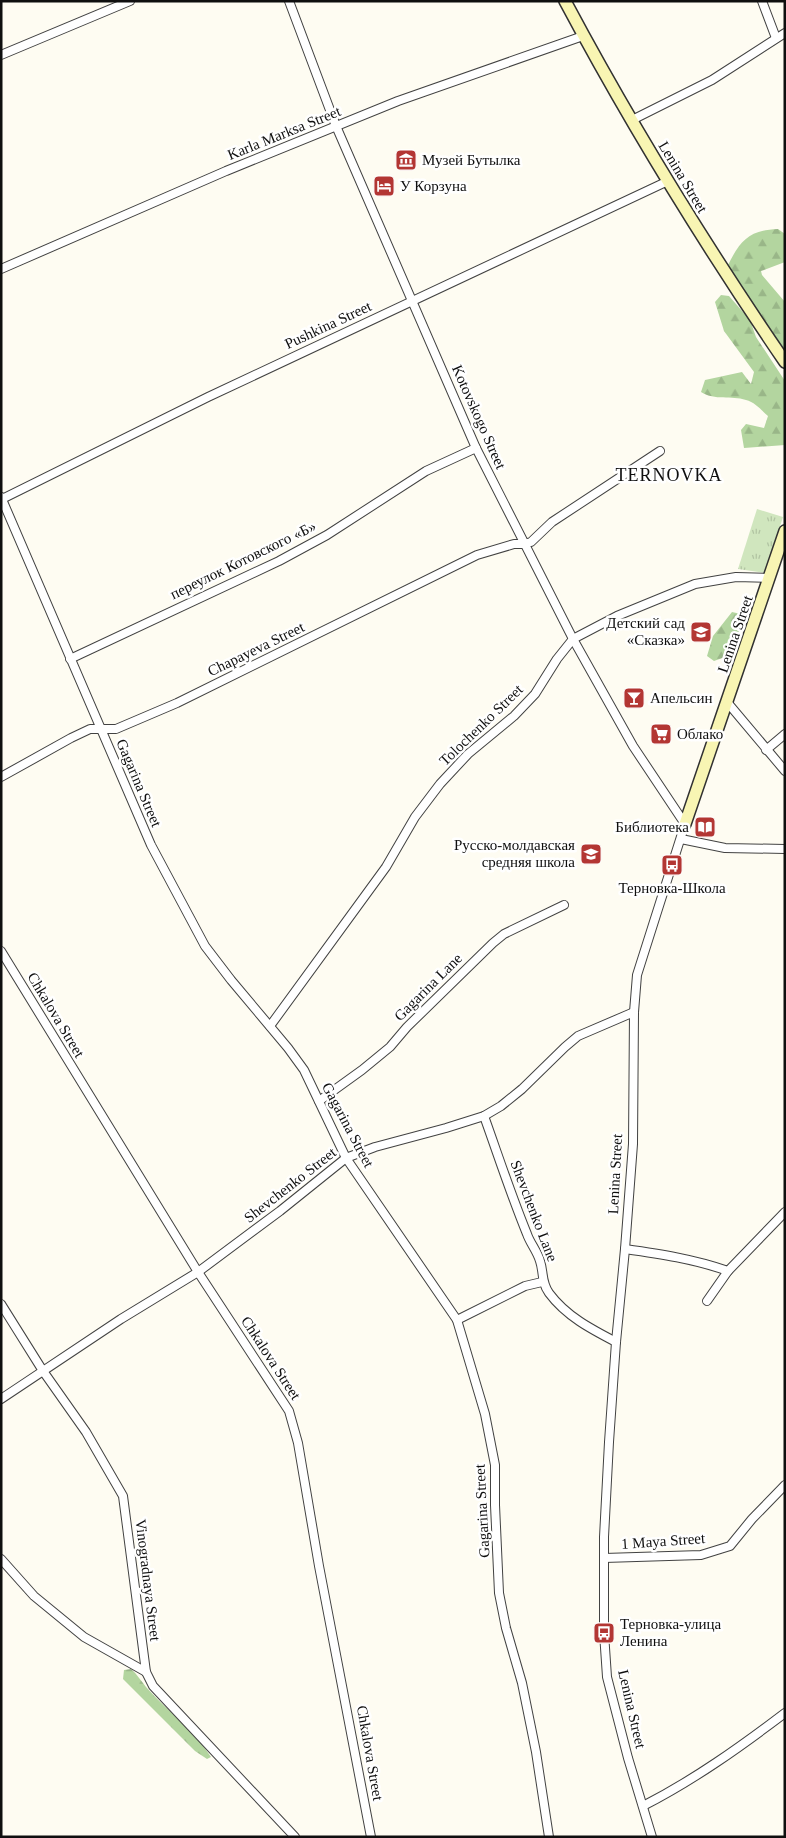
<svg xmlns="http://www.w3.org/2000/svg" width="786" height="1838" viewBox="0 0 786 1838" font-family="'Times New Roman',serif">
<defs>
<pattern id="forest-firs" width="22" height="20" patternUnits="userSpaceOnUse" patternTransform="scale(1.25)"><rect width="22" height="20" fill="#b3d59f"/><path d="M5 1l3.5 6h-7zM16 11l3.5 6h-7z" fill="#99b688"/></pattern>
<pattern id="park-tufts" width="24" height="20" patternUnits="userSpaceOnUse" patternTransform="scale(1.25)"><rect width="24" height="20" fill="#d0e6be"/><path d="M3 7l-1-3M5 7V3M7 7l1-3M15 17l-1-3M17 17v-4M19 17l1-3" fill="none" stroke="#b1c4a2"/></pattern>
</defs>
<rect width="100%" height="100%" fill="#fefcf2"/>
<!-- forest -->
<g fill="url(#forest-firs)">
<path d="M778 229 785 234V262L761 271 762 275 785 302V356L732 278 728 265C740 241 749 230 778 229Z"/>
<path d="M721 295 729 296 750 320 756 337 785 381V445L744 448 741 430 746 424 764 428 768 416C762 411 755 402 746 400 731 395 715 401 701 392L705 380 742 372 751 384 754 372 724 331 715 302Z"/>
<path d="M732 612 741 614C742 630 735 642 728 656L714 661 707 656 713 636Z"/>
<path d="M131 1669C137 1674 141 1681 146 1687 167 1711 194 1730 211 1757L207 1759 195 1751 123 1679 124 1670Z"/>
</g>
<!-- park -->
<path fill="url(#park-tufts)" d="M757 509 783 517 765 573 738 569Z"/>
<g fill="none" stroke-linecap="round" stroke-linejoin="round">
<!-- street casing -->
<g stroke="#424242" stroke-width="10">
<g id="street">
<path d="M289 1 336 126 476 448 573 639 633 746 685 824 637 975 634 1012 633 1144 625 1249 616 1342 609 1442 604 1537V1633L607 1677 628 1758 652 1837"/>
<path d="M762 1 776 38"/>
<path d="M1 55 130 1"/>
<path d="M632 120 712 80 785 33"/>
<path d="M1 269 226 171 398 101 583 36"/>
<path d="M1 497 151 845 205 946 231 980 288 1048 304 1070 346 1158 457 1320 485 1414 495 1465V1505L499 1593 506 1628 522 1683 536 1752 549 1837"/>
<path d="M2 499 208 397 668 181"/>
<path d="M70 659 279 561 327 535 426 471 476 448"/>
<path d="M727 702 785 771"/>
<path d="M766 750 785 734"/>
<path d="M1 777 71 738 90 729H116L177 703 477 555 514 544H524L531 542 552 522 660 451"/>
<path d="M681 839 725 848 785 849"/>
<path d="M1 951 198 1272 289 1411 298 1443 319 1566 371 1837"/>
<path d="M270 1026 386 867 415 817 440 784 468 754 514 716 535 694 557 659 573 639 617 616 695 584 736 577 769 578"/>
<path d="M319 1101 362 1070 390 1047 407 1027 493 943 504 934 564 905"/>
<path d="M484 1116C498 1155 511 1195 527 1234 530 1243 537 1251 540 1261 544 1273 541 1282 549 1293 566 1316 591 1329 616 1342"/>
<path d="M625 1249C660 1254 694 1259 728 1271L785 1212"/>
<path d="M707 1301 728 1271"/>
<path d="M1 1304 43 1371 86 1432 123 1496 146 1672 153 1686 295 1837"/>
<path d="M457 1320 525 1286 542 1282"/>
<path d="M1 1399 121 1319 198 1272 280 1211 346 1158 375 1147 446 1128 484 1116 501 1106 522 1089 565 1047 578 1036 634 1012"/>
<path d="M604 1558 701 1555 730 1546 752 1519 785 1485"/>
<path d="M1 1559 34 1596 84 1637 146 1672"/>
<path d="M643 1806C694 1780 740 1747 785 1713"/>
</g>
</g>
<!-- secondary casing -->
<g stroke="#313131" stroke-width="14">
<g id="secondary">
<path d="M565 1C631 125 705 245 785 362"/>
<path d="M685 824 785 531"/>
</g>
</g>
<!-- street -->
<use href="#street" stroke="#fff" stroke-width="8"/>
<!-- secondary -->
<use href="#secondary" stroke="#f8f5b3" stroke-width="11"/>
</g>
<!-- icons -->
<defs>
<g id="museum-square" transform="scale(1.125)"><rect x="-9" y="-9" width="18" height="18" rx="4" fill="#b33633" stroke="#fff"/><path d="M0-6L6-3V-2H-6V-3ZM-5-1h2V3h-2ZM-1-1h2V3h-2ZM3-1h2V3H3ZM-6 4H6V6H-6Z" fill="#fff"/></g>
<g id="hotel-square" transform="scale(1.125)"><rect x="-9" y="-9" width="18" height="18" rx="4" fill="#b33633" stroke="#fff"/><path d="M-6-4.5h1.5V1H6V5H4.5V3h-9V5H-6ZM-4 0a1.8 1.8 0 1 1 3.6 0ZM.5 0V-2.5h3Q6-2.5 6 0Z" fill="#fff"/></g>
<g id="school-square" transform="scale(1.125)"><rect x="-9" y="-9" width="18" height="18" rx="4" fill="#b33633" stroke="#fff"/><path d="M0-5L7-2L0 1L-7-2ZM-4 1L0 2.5L4 1V4Q0 6-4 4Z" fill="#fff"/></g>
<g id="bar-square" transform="scale(1.125)"><rect x="-9" y="-9" width="18" height="18" rx="4" fill="#b33633" stroke="#fff"/><path d="M-6-5H6L.8 .8V4.5H3.5V6h-7V4.5H-.8V.8Z" fill="#fff"/></g>
<g id="supermarket-square" transform="scale(1.125)"><rect x="-9" y="-9" width="18" height="18" rx="4" fill="#b33633" stroke="#fff"/><path d="M-6-5.5h2.5l.6 2H6L4.5 2H-2.5L-4.4-4H-6ZM-1.5 3.2a1.3 1.3 0 1 0 .1 0ZM3 3.2a1.3 1.3 0 1 0 .1 0Z" fill="#fff"/></g>
<g id="library-square" transform="scale(1.125)"><rect x="-9" y="-9" width="18" height="18" rx="4" fill="#b33633" stroke="#fff"/><path d="M-6-4Q-3-5.5-.7-3.5V5Q-3 3-6 4ZM6-4Q3-5.5 .7-3.5V5Q3 3 6 4Z" fill="#fff"/></g>
<g id="bus-square" transform="scale(1.125)"><rect x="-9" y="-9" width="18" height="18" rx="4" fill="#b33633" stroke="#fff"/><path d="M-5-6H5V4H4V6H2V4H-2V6H-4V4H-5ZM-3.5-4V0h7V-4ZM-3.5 1.2v1.5H-2V1.2ZM2 1.2v1.5H3.5V1.2Z" fill="#fff"/></g>
</defs>
<g fill-rule="evenodd">
<use href="#museum-square" x="406" y="160"/>
<use href="#hotel-square" x="384" y="186"/>
<use href="#school-square" x="701" y="632"/>
<use href="#bar-square" x="634" y="698"/>
<use href="#supermarket-square" x="661" y="734"/>
<use href="#library-square" x="705" y="827"/>
<use href="#school-square" x="591" y="854"/>
<use href="#bus-square" x="672" y="865"/>
<use href="#bus-square" x="604" y="1633"/>
</g>
<g text-anchor="middle" stroke-width="5" stroke-linejoin="round" paint-order="stroke">
<!-- street labels -->
<g font-size="15" fill="#0f0f0f" stroke="#fff">
<text transform="translate(284 133) rotate(-22)" y="5">Karla Marksa Street</text>
<text transform="translate(683 177) rotate(59)" y="5">Lenina Street</text>
<text transform="translate(328 325) rotate(-25)" y="5">Pushkina Street</text>
<text transform="translate(479 417) rotate(66)" y="5">Kotovskogo Street</text>
<text transform="translate(243 560) rotate(-26)" y="5">переулок Котовского «Б»</text>
<text transform="translate(735 634) rotate(-71)" y="5">Lenina Street</text>
<text transform="translate(256 649) rotate(-26)" y="5">Chapayeva Street</text>
<text transform="translate(481 725) rotate(-44)" y="5">Tolochenko Street</text>
<text transform="translate(139 783) rotate(67)" y="5">Gagarina Street</text>
<text transform="translate(428 987) rotate(-45)" y="5">Gagarina Lane</text>
<text transform="translate(56 1015) rotate(59)" y="5">Chkalova Street</text>
<text transform="translate(348 1125) rotate(62)" y="5">Gagarina Street</text>
<text transform="translate(615 1174) rotate(-87)" y="5">Lenina Street</text>
<text transform="translate(290 1185) rotate(-38)" y="5">Shevchenko Street</text>
<text transform="translate(534 1211) rotate(69)" y="5">Shevchenko Lane</text>
<text transform="translate(271 1358) rotate(57)" y="5">Chkalova Street</text>
<text transform="translate(482 1511) rotate(-93)" y="5">Gagarina Street</text>
<text transform="translate(663 1541) rotate(-4)" y="5">1 Maya Street</text>
<text transform="translate(148 1580) rotate(83)" y="5">Vinogradnaya Street</text>
<text transform="translate(632 1709) rotate(77)" y="5">Lenina Street</text>
<text transform="translate(370 1753) rotate(80)" y="5">Chkalova Street</text>
</g>
<!-- poi labels -->
<g font-size="15" fill="#0f0f0f" stroke="#fff" text-anchor="start">
<text x="422" y="165">Музей Бутылка</text>
<text x="400" y="191">У Корзуна</text>
<text x="685" y="628" text-anchor="end">Детский сад<tspan x="685" dy="17">«Сказка»</tspan></text>
<text x="650" y="703">Апельсин</text>
<text x="677" y="739">Облако</text>
<text x="689" y="832" text-anchor="end">Библиотека</text>
<text x="575" y="850" text-anchor="end">Русско-молдавская<tspan x="575" dy="17">средняя школа</tspan></text>
<text x="672" y="893" text-anchor="middle">Терновка-Школа</text>
<text x="620" y="1629">Терновка-улица<tspan x="620" dy="17">Ленина</tspan></text>
</g>
<!-- quarter labels -->
<g font-size="18" letter-spacing="1" fill="#0f0f0f" stroke="#fff">
<text x="669" y="481">TERNOVKA</text>
</g>
</g>
<!-- border -->
<rect width="786" height="1838" fill="none" stroke="#0f0f0f" stroke-width="5"/>
</svg>
